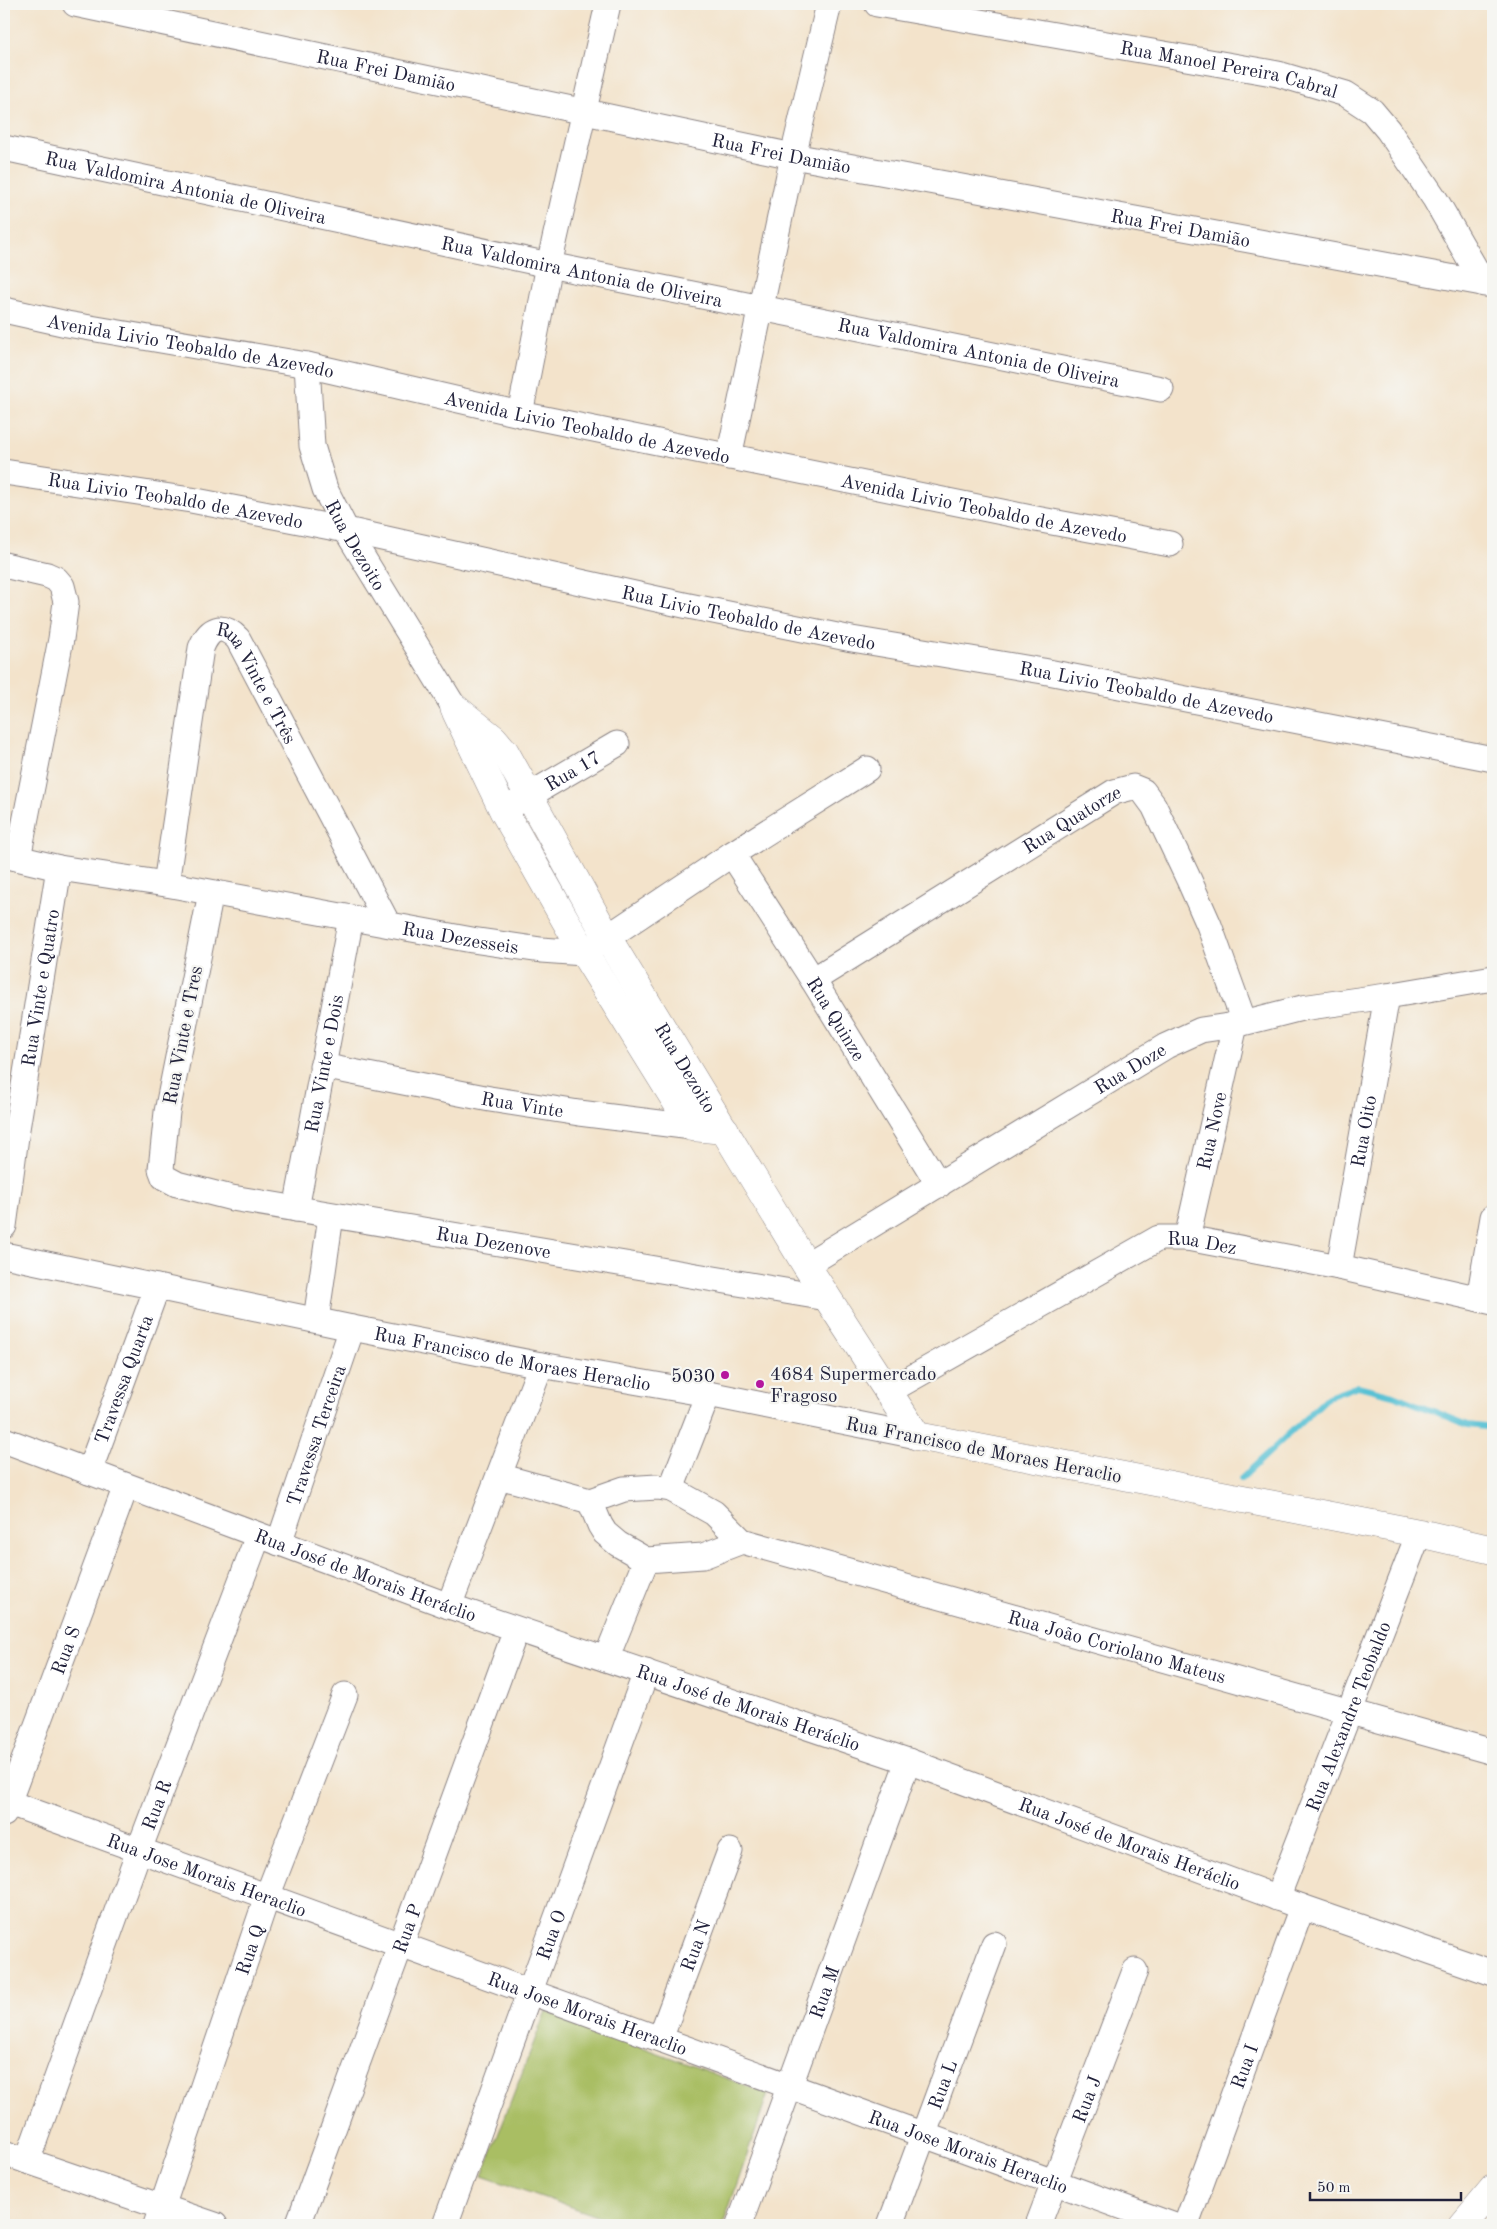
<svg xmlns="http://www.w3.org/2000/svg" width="1497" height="2229" viewBox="0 0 1497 2229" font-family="'Old Standard TT',serif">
<rect width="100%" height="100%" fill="#f6f6f2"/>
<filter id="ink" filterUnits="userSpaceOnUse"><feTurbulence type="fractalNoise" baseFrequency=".02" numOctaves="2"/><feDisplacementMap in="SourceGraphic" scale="10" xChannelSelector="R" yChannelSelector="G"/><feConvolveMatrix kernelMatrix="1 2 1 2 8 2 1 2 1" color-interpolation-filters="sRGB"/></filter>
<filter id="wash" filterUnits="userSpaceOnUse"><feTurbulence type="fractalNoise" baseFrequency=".0096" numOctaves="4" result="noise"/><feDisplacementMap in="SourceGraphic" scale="20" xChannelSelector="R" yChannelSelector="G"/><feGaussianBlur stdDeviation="1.12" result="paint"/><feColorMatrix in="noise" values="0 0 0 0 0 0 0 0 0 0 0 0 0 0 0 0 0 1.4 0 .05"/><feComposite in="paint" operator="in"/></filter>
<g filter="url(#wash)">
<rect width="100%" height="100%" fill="#f3e3cb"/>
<!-- green -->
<path fill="#a9be63" stroke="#66704f" d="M546 2011 768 2094 723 2225H622L482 2176Z"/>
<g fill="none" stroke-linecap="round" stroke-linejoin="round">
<!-- stream -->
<path stroke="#58c1d4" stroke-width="6" d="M1241 1479 1328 1397 1358 1386 1393 1395 1468 1425 1493 1428"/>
</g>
</g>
<g filter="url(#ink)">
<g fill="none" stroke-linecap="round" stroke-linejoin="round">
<!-- minor casing -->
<g stroke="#8a8283" stroke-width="27">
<g id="minor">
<path id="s1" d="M75 4 793 156 1493 285"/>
<path id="s2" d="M877 4 1278 74 1346 94 1372 111 1388 130 1435 199 1484 284"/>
<path id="s3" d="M4 148 549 265 1161 389"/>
<path id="s4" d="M4 310 67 324 307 365 520 414 1036 519 1170 544"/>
<path id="s5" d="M307 365 312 446 325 489 346 530 454 707"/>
<path d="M520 414 549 265 608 4"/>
<path d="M729 457 793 156 829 4"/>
<path id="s6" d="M4 472 191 500 346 530 684 605 852 639 1043 671 1493 759"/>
<path d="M4 565 47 575 56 579 62 586 66 602 61 639 18 858"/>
<path id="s7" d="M511 806 617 744"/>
<path id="s8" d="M732 854 813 980 939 1185"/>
<path id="s9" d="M4 855 59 868 166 884 472 940 541 950 584 953 732 854 867 769"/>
<path id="s10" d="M166 884 201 648C209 628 222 622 238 639L388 924"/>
<path id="s11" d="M211 893 167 1112 161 1169 164 1177 177 1184 232 1198 827 1298"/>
<path id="s12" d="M813 980 1114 792 1133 787 1143 791 1154 806 1189 880 1209 925 1244 1022"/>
<path id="s13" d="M322 1066 490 1099 579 1113 692 1127"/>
<path id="s14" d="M296 1209 351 918"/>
<path id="s15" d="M4 1226 17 1129 59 868"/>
<path id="s16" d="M1187 1238 1235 1025"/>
<path id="s17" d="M4 1255 352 1328 541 1365 708 1394 917 1436"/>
<path id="s18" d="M806 1265 1166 1046 1201 1030 1235 1025 1302 1008 1387 996 1493 978"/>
<path id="s19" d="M1339 1267 1387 996"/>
<path d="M1479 1299 1493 1217"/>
<path d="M316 1320 331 1216"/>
<path id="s20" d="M887 1392 1159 1238H1187L1339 1267 1493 1302"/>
<path id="s21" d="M4 1440 449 1606 908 1761 1302 1907 1493 1973"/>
<path id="s22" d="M89 1472 157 1287"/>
<path id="s23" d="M499 1476 590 1501 624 1489 657 1487 671 1489 714 1513 742 1541 1493 1752"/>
<path d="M671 1489 708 1394"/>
<path d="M590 1501 600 1525 605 1533 618 1544 646 1560 703 1556 742 1541"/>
<path id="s24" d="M279 1543 352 1328"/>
<path d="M449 1606 541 1365"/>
<path d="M606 1659 646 1560"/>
<path id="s25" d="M4 1801 1172 2225"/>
<path id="s26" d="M4 1814 126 1486"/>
<path id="s27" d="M1277 1898 1419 1533"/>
<path id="s28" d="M660 2039 730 1851"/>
<path d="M4 2153 215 2225"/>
<path id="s29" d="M27 2161 139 1850 258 1536"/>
<path id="s30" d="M156 2225 267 1897 345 1695"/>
<path id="s31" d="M298 2225 516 1630"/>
<path id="s32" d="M445 2225 646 1672"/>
<path id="s33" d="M739 2225 908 1761"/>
<path id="s34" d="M890 2225 994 1944"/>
<path id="s35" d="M1038 2225 1135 1971"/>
<path id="s36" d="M1186 2225 1302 1907"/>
</g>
</g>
<!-- tertiary casing -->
<g stroke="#8a8283" stroke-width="29">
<g id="tertiary">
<path id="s37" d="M454 707 494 739 505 752 607 937 806 1265 917 1436 1419 1533 1493 1550"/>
<path d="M456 712 503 810 584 953 692 1127 725 1130"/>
</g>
</g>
<!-- primary casing -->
<g stroke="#8a8283" stroke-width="29">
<path id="primary" d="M1463 2225 1493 2189"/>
</g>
<!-- minor -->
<use href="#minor" stroke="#fff" stroke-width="25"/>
<!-- tertiary -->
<use href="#tertiary" stroke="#fff" stroke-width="28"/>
<!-- primary -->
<use href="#primary" stroke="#fff" stroke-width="28"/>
</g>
</g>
<!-- markers -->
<g fill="#b5179e" stroke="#f6f6f2" stroke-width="2">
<circle cx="725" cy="1375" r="5"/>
<circle cx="760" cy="1384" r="5"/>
</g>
<g text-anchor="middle" stroke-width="4.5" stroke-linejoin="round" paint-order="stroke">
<!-- street labels -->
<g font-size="19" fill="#22223b" stroke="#f6f6f2">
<text dy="7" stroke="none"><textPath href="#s2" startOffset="358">Rua Manoel Pereira Cabral</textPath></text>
<text dy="7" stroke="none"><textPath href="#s1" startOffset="318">Rua Frei Damião</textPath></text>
<text dy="7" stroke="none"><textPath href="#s1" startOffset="722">Rua Frei Damião</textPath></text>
<text dy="7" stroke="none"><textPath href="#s3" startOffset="186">Rua Valdomira Antonia de Oliveira</textPath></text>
<text dy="7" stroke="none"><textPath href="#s1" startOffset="1128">Rua Frei Damião</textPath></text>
<text dy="7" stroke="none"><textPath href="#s3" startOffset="591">Rua Valdomira Antonia de Oliveira</textPath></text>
<text dy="7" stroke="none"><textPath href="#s4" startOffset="190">Avenida Livio Teobaldo de Azevedo</textPath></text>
<text dy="7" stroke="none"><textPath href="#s3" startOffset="996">Rua Valdomira Antonia de Oliveira</textPath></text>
<text dy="7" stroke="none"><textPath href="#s4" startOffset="595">Avenida Livio Teobaldo de Azevedo</textPath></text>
<text dy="7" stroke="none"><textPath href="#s6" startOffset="174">Rua Livio Teobaldo de Azevedo</textPath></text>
<text dy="7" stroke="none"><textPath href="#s4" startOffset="1000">Avenida Livio Teobaldo de Azevedo</textPath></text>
<text dy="7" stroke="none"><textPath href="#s5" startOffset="190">Rua Dezoito</textPath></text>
<text dy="7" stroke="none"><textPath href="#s6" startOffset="759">Rua Livio Teobaldo de Azevedo</textPath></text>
<text dy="7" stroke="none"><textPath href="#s6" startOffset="1164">Rua Livio Teobaldo de Azevedo</textPath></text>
<text dy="7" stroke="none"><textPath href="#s10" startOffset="334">Rua Vinte e Três</textPath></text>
<text dy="7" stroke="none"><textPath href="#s7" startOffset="71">Rua 17</textPath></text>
<text dy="7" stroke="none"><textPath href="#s12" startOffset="305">Rua Quatorze</textPath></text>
<text dy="7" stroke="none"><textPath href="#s9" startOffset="464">Rua Dezesseis</textPath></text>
<text dy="7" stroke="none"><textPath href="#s15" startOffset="241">Rua Vinte e Quatro</textPath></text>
<text dy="7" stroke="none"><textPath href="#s8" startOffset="195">Rua Quinze</textPath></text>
<text transform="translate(182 1035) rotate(-79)" y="7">Rua Vinte e Tres</text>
<text dy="7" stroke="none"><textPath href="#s14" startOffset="148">Rua Vinte e Dois</textPath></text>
<text dy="7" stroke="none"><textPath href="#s37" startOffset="432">Rua Dezoito</textPath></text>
<text dy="7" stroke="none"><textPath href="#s18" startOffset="379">Rua Doze</textPath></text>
<text dy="7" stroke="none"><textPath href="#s13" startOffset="204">Rua Vinte</textPath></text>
<text dy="7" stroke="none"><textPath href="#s16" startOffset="110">Rua Nove</textPath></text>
<text dy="7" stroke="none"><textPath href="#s19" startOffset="138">Rua Oito</textPath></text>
<text dy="7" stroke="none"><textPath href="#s11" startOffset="626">Rua Dezenove</textPath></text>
<text dy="7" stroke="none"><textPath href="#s20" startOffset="356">Rua Dez</textPath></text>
<text dy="7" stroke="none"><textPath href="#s17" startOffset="519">Rua Francisco de Moraes Heraclio</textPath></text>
<text dy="7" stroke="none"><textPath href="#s22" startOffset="99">Travessa Quarta</textPath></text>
<text dy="7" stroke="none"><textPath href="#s24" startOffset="114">Travessa Terceira</textPath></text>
<text transform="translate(984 1449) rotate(11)" y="7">Rua Francisco de Moraes Heraclio</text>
<text dy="7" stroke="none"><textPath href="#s21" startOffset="386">Rua José de Morais Heráclio</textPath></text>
<text dy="7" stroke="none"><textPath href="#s23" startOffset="656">Rua João Coriolano Mateus</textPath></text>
<text dy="7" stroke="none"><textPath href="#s26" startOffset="175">Rua S</textPath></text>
<text dy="7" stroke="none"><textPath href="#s21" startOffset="791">Rua José de Morais Heráclio</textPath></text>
<text dy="7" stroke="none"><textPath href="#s27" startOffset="195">Rua Alexandre Teobaldo</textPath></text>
<text dy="7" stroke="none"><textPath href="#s29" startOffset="379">Rua R</textPath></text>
<text dy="7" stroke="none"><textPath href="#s21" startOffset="1196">Rua José de Morais Heráclio</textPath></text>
<text dy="7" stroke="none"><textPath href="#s25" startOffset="216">Rua Jose Morais Heraclio</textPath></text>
<text dy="7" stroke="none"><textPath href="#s31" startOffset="316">Rua P</textPath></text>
<text dy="7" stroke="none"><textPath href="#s32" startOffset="309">Rua O</textPath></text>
<text dy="7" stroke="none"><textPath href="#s28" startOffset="100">Rua N</textPath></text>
<text dy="7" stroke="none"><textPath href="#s30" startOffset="291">Rua Q</textPath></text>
<text dy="7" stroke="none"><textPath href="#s33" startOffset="248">Rua M</textPath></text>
<text dy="7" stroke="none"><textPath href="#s25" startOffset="621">Rua Jose Morais Heraclio</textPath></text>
<text dy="7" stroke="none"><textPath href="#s36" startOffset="169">Rua I</textPath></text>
<text dy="7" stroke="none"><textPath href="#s34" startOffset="150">Rua L</textPath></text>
<text dy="7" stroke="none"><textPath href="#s35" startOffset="135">Rua J</textPath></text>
<text dy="7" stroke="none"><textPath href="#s25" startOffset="1026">Rua Jose Morais Heraclio</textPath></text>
</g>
<!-- poi labels -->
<g font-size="19" fill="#22223b" stroke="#f6f6f2" text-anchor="start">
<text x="770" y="1380">4684 Supermercado<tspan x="770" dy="22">Fragoso</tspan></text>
<text x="715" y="1382" text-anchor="end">5030</text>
</g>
</g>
<!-- margin -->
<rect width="1497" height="2229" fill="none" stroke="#f6f6f2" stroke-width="20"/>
<!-- scale -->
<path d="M1310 2192v8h151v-8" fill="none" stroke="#22223b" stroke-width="2.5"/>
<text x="1317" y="2192" font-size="15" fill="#22223b" stroke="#f6f6f2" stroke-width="4" paint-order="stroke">50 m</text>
</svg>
